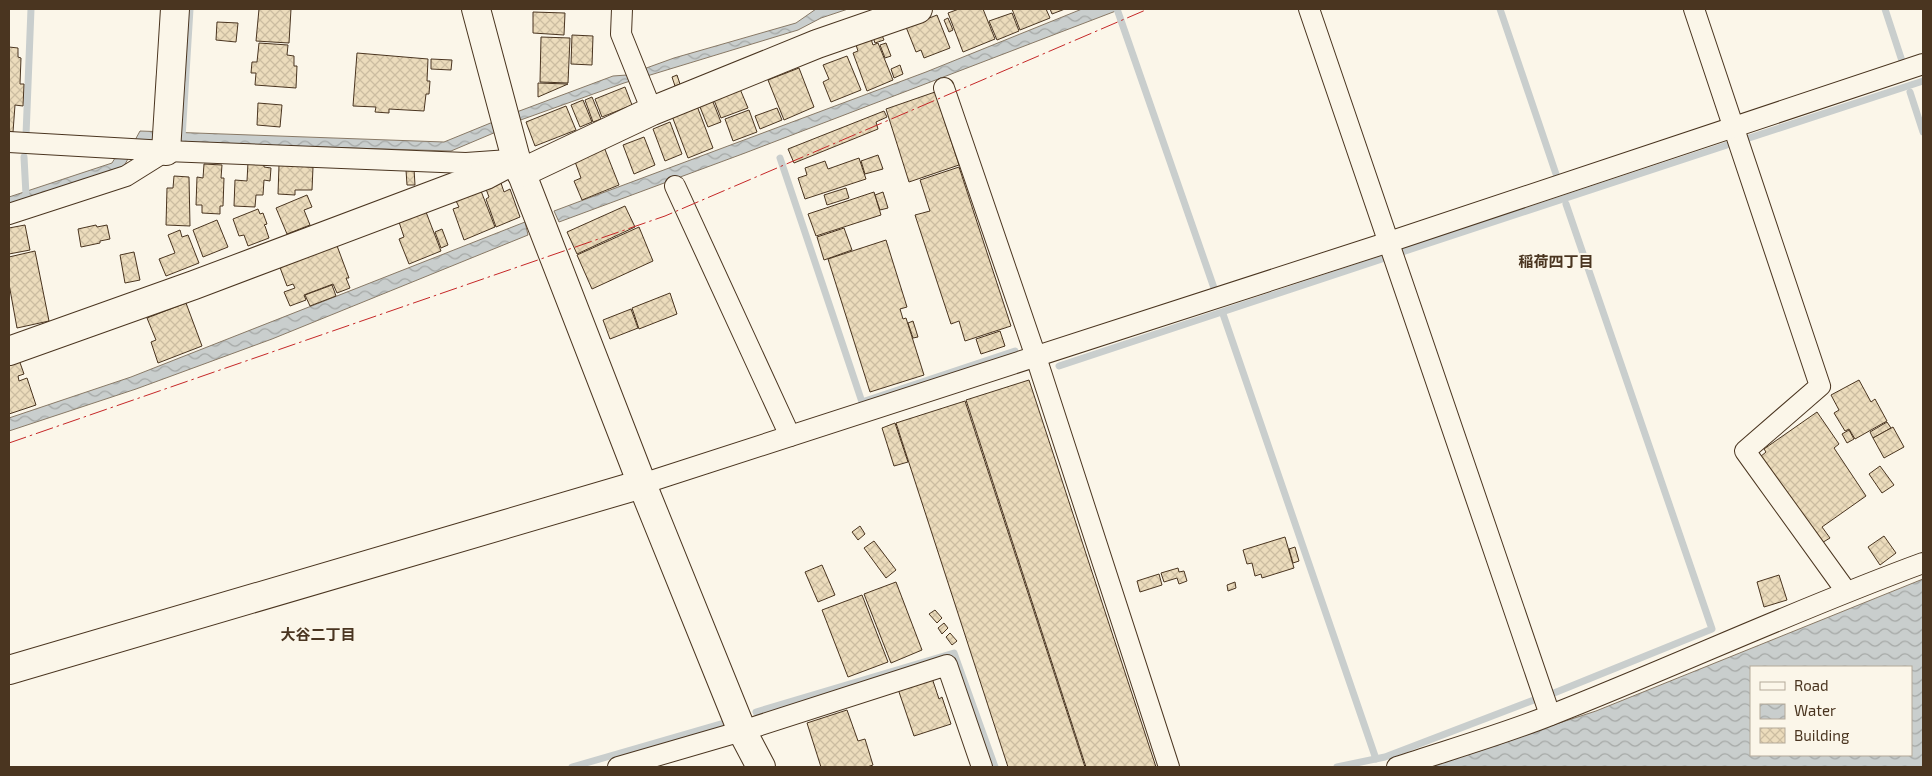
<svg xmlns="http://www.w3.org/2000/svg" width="1932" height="776" viewBox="0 0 1932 776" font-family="'Exo 2','Noto Sans JP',sans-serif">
<defs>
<pattern id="water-waves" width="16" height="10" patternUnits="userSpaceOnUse" patternTransform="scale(1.25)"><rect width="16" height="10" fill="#c9cecd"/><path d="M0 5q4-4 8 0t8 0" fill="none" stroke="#a5a8a6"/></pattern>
<pattern id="building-cross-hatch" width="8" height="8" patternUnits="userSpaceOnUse" patternTransform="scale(1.25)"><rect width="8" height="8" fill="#ecdcbc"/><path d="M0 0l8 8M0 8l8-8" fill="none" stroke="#ccbda1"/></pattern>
</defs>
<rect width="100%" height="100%" fill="#fbf6e9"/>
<!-- water -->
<g fill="url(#water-waves)" stroke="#887966" fill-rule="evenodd">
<path d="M816 9H848L821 18 798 30 624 83 515 122 514 113 613 76 627 75 674 58 796 23Z"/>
<path d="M1082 9H1121L745 153 559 222 554 211 926 72Z"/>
<path d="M493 122 496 132 451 151 151 142 129 157 124 166 9 206V197L112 163 115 158 134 142 140 131 444 142Z"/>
<path d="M525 222 528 235 272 339 136 389 9 431V418L131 377Z"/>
<path d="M1923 579V767H1424L1596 711ZM1751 667H1911V755H1751Z"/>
</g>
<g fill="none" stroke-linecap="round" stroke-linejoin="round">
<!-- stream -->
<g stroke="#c9cecd" stroke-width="7">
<path d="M1117 9 1214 288"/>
<path d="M1500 9 1556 174"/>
<path d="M1885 9 1902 61"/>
<path d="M1910 92 1923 132"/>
<path d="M26 135 31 9"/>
<path d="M182 138 190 9"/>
<path d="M1746 139 1923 81"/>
<path d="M24 157 26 195"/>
<path d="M780 158 862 402 1015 351"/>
<path d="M1399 253 1727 145"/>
<path d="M1223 314 1376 759"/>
<path d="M1059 366 1385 258"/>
<path d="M1554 693 1712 629 1566 204"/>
<path d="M756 712 954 653 995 767"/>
<path d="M572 767 724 723"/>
<path d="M1337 767 1385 757 1534 700"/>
</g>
</g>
<!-- building -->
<g fill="url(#building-cross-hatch)" stroke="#4a3520">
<path d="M259 9H291L289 43 256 41Z"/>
<path d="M959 9H983L995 39 963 52 948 13Z"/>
<path d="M1012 9H1046L1050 18 1020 30Z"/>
<path d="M1050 9H1065L1052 14Z"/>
<path d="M533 12 565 13 564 35 533 33Z"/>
<path d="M1012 13 1019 31 997 40 989 21Z"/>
<path d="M937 15 950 48 924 58 921 50 916 52 906 27Z"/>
<path d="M948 18 953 30 949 32 944 20Z"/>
<path d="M217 22 238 23 236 42 216 40Z"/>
<path d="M881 33 884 40 875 43 873 37Z"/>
<path d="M572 35 593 36 592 65 571 64Z"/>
<path d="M541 37 570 38 568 83 540 82Z"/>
<path d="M871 39 873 45 878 43 893 80 867 91 853 53 858 51 856 45Z"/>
<path d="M259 43 288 45 287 55 294 56V66H297L296 88 255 85 256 73H251L252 62H257Z"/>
<path d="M886 43 891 56 885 58 880 45Z"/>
<path d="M9 47 18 48V57L21 58 20 84H24L23 106 15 105 13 132H9Z"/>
<path d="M357 53 428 59 427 81H430L429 94H426L424 111 389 109V113L375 112 376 107 353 106Z"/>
<path d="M847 56 861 90 831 102 823 82 829 79 823 65Z"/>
<path d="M431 59 452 60 451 70 431 69Z"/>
<path d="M900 65 903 74 894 78 891 69Z"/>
<path d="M799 68 814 107 784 120 768 80Z"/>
<path d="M677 75 680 84 675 86 672 77Z"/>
<path d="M538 83 568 84 538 97Z"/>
<path d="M625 87 632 105 602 117 595 99Z"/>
<path d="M740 89 748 108 721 118 714 100Z"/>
<path d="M935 92 959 165 909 182 886 109Z"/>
<path d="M592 97 601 119 593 122 585 100Z"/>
<path d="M711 97 721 122 708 127 698 102Z"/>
<path d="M583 100 592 122 580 127 571 105Z"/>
<path d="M258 103 282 105 280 127 257 125Z"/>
<path d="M566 106 576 130 535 146 526 122Z"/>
<path d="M697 106 713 148 688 158 672 116Z"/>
<path d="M777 108 782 120 760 129 755 116Z"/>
<path d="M749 110 757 132 733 141 725 119Z"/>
<path d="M884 111 887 117 876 122 878 129 794 163 788 149Z"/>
<path d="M670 122 682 154 665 161 653 129Z"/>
<path d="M644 137 655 165 634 174 623 145Z"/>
<path d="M604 147 619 185 582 200 574 181 581 178 574 159Z"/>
<path d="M878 155 883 169 865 174 861 161Z"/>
<path d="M859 158 866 179 805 199 798 178 807 175 805 168 825 161 828 169Z"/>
<path d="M248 162H264V167L271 168 270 181 264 180 263 195H256L255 207 234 206 235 180 247 181Z"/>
<path d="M204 164 222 165 221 178H224L223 206H220V214L202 213V205H196L197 177 203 178Z"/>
<path d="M279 165 313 167 312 190H295V195L278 194Z"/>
<path d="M959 167 1011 326 965 341 959 321 951 324 915 215 930 211 920 180Z"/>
<path d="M414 169 415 185H407L406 170Z"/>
<path d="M174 176 189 177 190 226 166 225 167 188H173Z"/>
<path d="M501 183 504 192 510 189 520 217 496 227 486 199 489 197 486 189Z"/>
<path d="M846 188 849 198 827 205 824 195Z"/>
<path d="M481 191 495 227 464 240 453 209 459 207 456 201Z"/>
<path d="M874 192 881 215 816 236 808 214Z"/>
<path d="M883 192 888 208 880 210 875 195Z"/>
<path d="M307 195 312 207 304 210 310 225 287 234 276 208Z"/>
<path d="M625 206 635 227 577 254 567 232Z"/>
<path d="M258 209 260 214 263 213 267 224 264 225 265 226 269 238 248 246 244 235 239 236 233 219Z"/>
<path d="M426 212 441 251 409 264 399 239 404 237 399 222Z"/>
<path d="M217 220 228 247 203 257 193 230Z"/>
<path d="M25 225 30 250 9 254V228Z"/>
<path d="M96 225 97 227 107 225 110 239 100 241V243L81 247 78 229Z"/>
<path d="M639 227 653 261 592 289 577 255Z"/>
<path d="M844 228 852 250 824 260 817 237Z"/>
<path d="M442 229 448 245 441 248 435 232Z"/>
<path d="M180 230 182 237 188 235 199 263 166 276 159 259 175 253 168 235Z"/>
<path d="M886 240 907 307 900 309 903 319 906 318 924 375 870 392 828 259Z"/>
<path d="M336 243 349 278H346L350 288 337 293 333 284 304 295 306 300 290 306 284 292 295 288 293 284 287 286 279 265Z"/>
<path d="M35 251 49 321 17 328 9 284V257Z"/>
<path d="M134 252 140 280 125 283 120 255Z"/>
<path d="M332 285 336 296 310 306 305 295Z"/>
<path d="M670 293 677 314 639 329 632 308Z"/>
<path d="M186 303 202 346 158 363 151 342 156 340 147 318Z"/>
<path d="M631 309 638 328 610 339 603 320Z"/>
<path d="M913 321 918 337 913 338 908 323Z"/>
<path d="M1000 331 1005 346 981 354 976 339Z"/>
<path d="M18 357 24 374 18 376 19 381 27 378 36 405 9 414V361Z"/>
<path d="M1029 380 1156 767H1086L966 400Z"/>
<path d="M1859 380 1871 402 1875 399 1887 421 1855 439 1849 429 1845 431 1834 413 1839 410 1831 395Z"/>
<path d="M965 401 1085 767H1008L896 423Z"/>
<path d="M1817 412 1839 444 1834 448 1866 496 1822 527 1830 538 1820 544 1760 457 1766 452 1764 449Z"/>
<path d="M1887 422 1891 428 1873 438 1870 432Z"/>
<path d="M895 423 908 462 894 466 882 428Z"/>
<path d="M1893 427 1904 447 1884 458 1873 438Z"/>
<path d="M1849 430 1854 439 1847 443 1842 434Z"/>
<path d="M1880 466 1894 485 1882 493 1869 474Z"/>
<path d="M860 526 865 534 858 540 852 532Z"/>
<path d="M1884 536 1896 553 1880 565 1868 547Z"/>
<path d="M1285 537 1294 568 1262 578 1261 574 1255 576 1252 563 1247 564 1243 550Z"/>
<path d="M874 541 896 570 886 578 864 548Z"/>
<path d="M1295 547 1299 561 1293 563 1289 549Z"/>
<path d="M822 565 835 595 818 602 805 572Z"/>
<path d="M1178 568 1179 572 1184 571 1187 581 1179 584 1177 578 1164 582 1161 573Z"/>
<path d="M1159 574 1162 585 1140 592 1137 581Z"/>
<path d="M1779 575 1787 600 1764 607 1757 582Z"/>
<path d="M896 582 922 650 891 663 864 594Z"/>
<path d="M1235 582 1236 588 1228 591 1227 585Z"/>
<path d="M862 595 888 662 848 677 822 610Z"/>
<path d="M935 610 942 618 937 623 929 614Z"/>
<path d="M944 623 948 628 942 634 938 628Z"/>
<path d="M950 633 957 641 952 645 946 637Z"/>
<path d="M932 678 939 699 942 697 951 724 914 736 898 689Z"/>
<path d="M847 710 858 741 865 739 873 765 867 767H821L807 723Z"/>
</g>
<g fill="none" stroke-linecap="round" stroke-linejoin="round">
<!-- street casing -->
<g stroke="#4a3520" stroke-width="22">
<g id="street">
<path d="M622 9 621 34 652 111"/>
<path d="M1309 9 1550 715"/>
<path d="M1694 9 1820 386 1745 451 1846 591"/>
<path d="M944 88 1036 357 1169 767"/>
<path d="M9 142 166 151 466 163 509 160"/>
<path d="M675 186 790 436"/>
<path d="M9 214 126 176 166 151"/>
<path d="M642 484 1389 242 1923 64"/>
<path d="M618 767 742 731 947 665 982 767"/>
<path d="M1397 767C1448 750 1501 735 1551 715 1676 666 1797 609 1923 563"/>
</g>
</g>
<!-- secondary casing -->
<g stroke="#4a3520" stroke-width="30">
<g id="secondary">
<path d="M476 9 516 159 642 484 742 731 761 767"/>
<path d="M166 151 175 9"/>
<path d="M521 173 652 111 817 44 918 9"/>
<path d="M9 351 194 285 486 175 516 159"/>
<path d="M9 670 642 484"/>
</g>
</g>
<!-- street -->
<use href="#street" stroke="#fbf6e9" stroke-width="20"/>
<!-- secondary -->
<use href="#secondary" stroke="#fbf6e9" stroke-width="28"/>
<!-- power -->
<path stroke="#c62828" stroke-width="1" stroke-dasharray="18 4 2.5 4" stroke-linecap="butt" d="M9 443 665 216 1148 9"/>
</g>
<g text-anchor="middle" stroke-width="4" stroke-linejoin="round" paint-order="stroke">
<!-- neighbourhood labels -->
<g font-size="15" font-weight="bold" fill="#4a3520" stroke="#fbf6e9">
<text x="1556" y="267">稲荷四丁目</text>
<text x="318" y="640">大谷二丁目</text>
</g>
</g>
<!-- border -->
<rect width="1932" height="776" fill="none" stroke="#4a3520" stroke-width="20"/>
<!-- legend -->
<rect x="1750" y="666" width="162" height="90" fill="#fbf6e9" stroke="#b4a999"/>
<rect x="1760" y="682" width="25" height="8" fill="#fbf6e9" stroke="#b4a999"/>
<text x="1794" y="691" font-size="15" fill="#4a3520">Road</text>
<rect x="1760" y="704" width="25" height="15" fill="url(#water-waves)" stroke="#b4a999"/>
<text x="1794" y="716" font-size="15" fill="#4a3520">Water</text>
<rect x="1760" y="728" width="25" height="15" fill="url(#building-cross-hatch)" stroke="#b4a999"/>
<text x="1794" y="741" font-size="15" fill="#4a3520">Building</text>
</svg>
